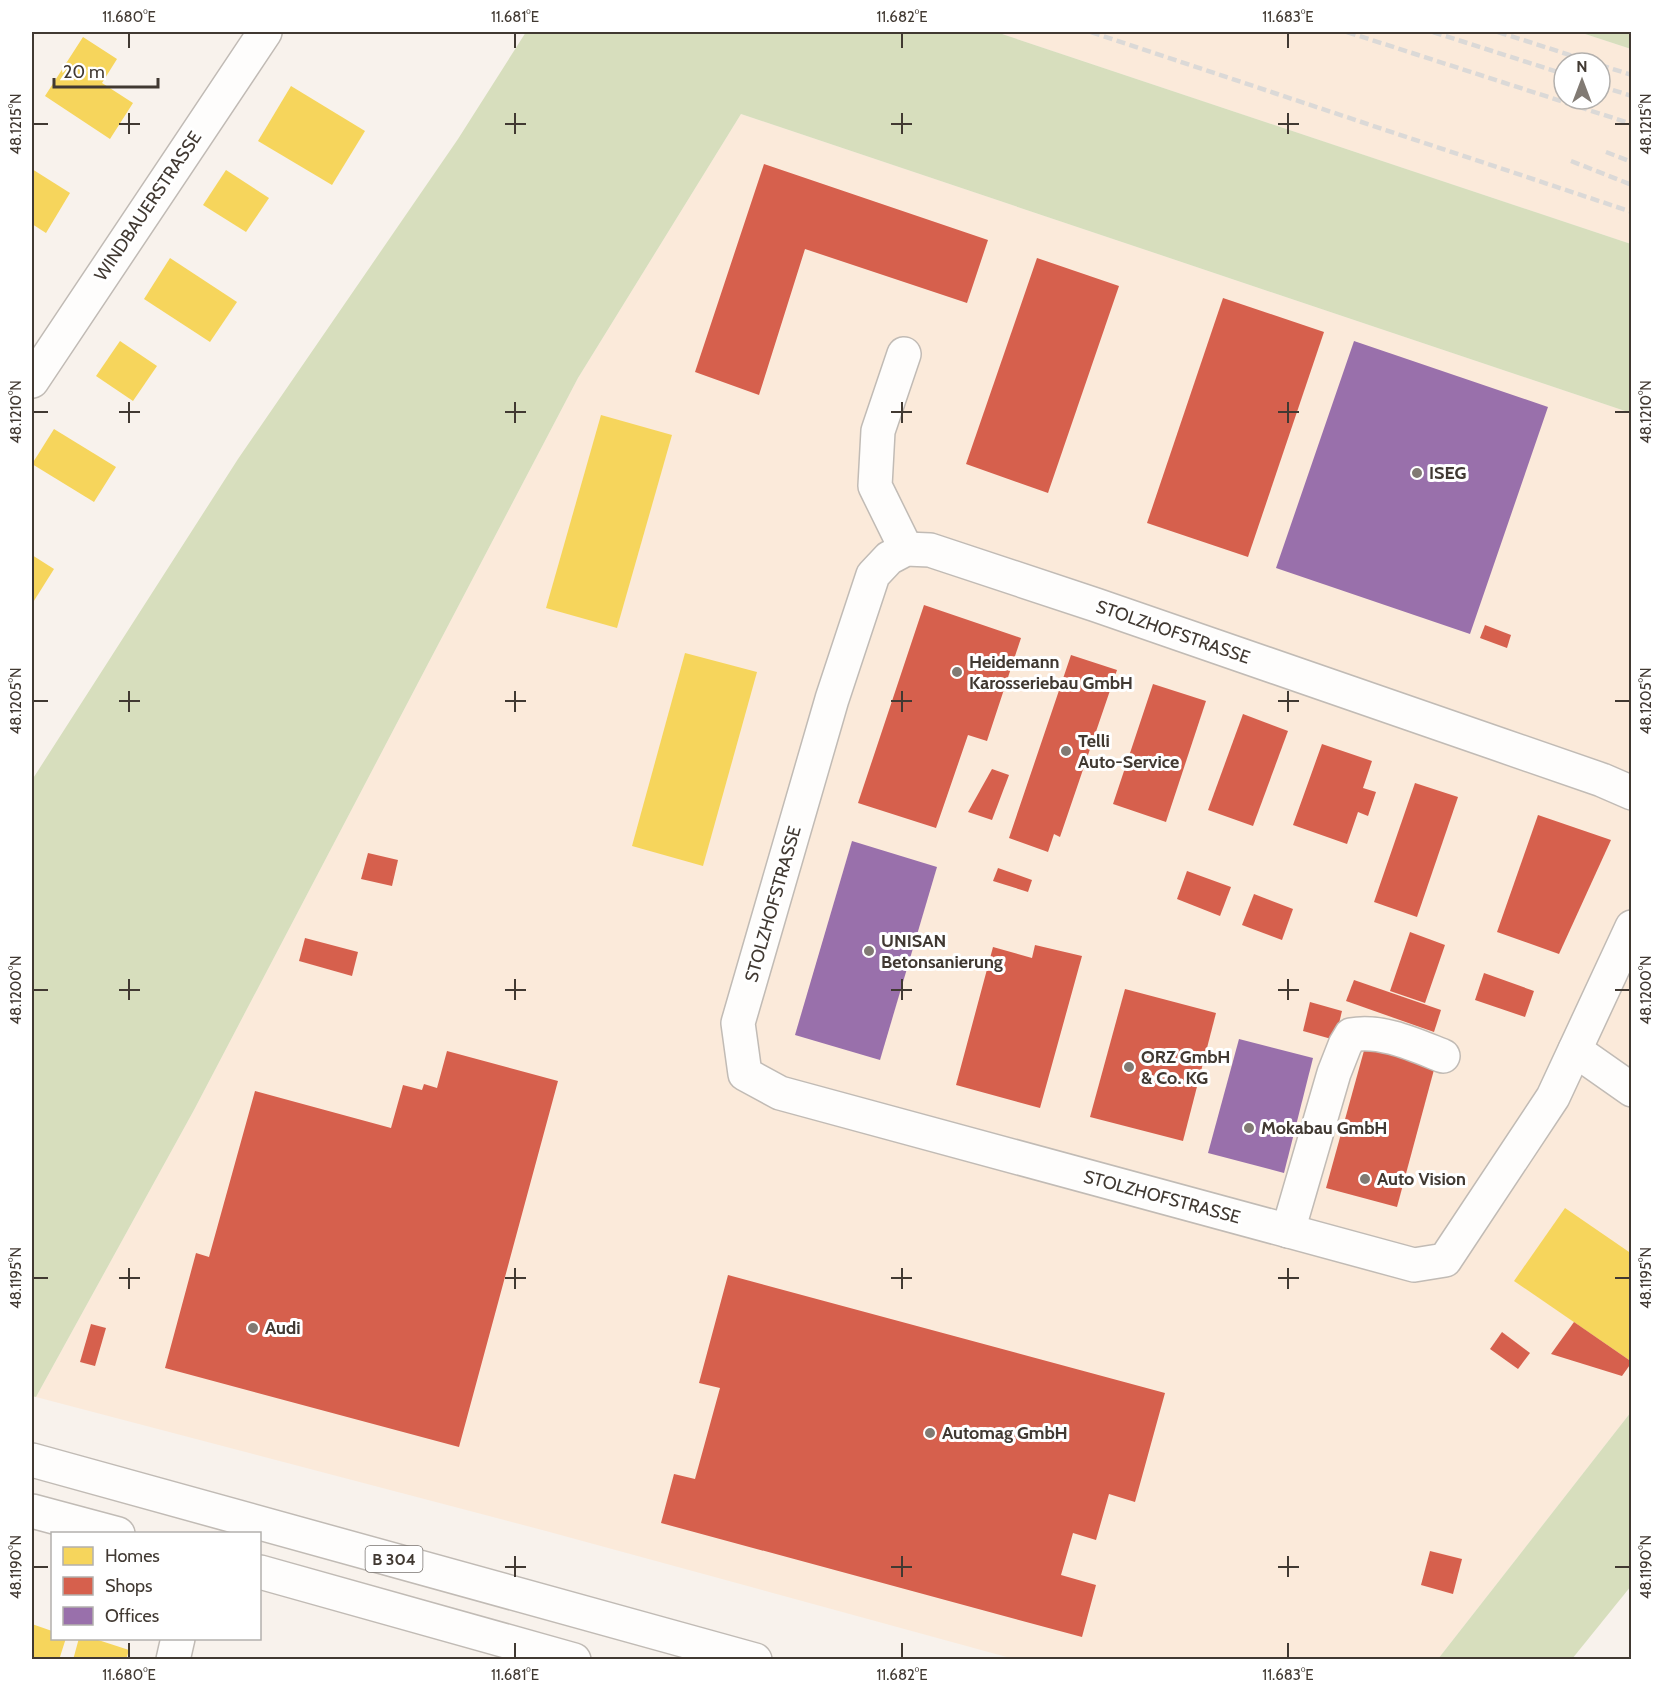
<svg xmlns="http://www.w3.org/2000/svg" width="1663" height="1691" viewBox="0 0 1663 1691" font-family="Cabin,sans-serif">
<rect width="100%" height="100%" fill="#f8f2ec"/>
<!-- built -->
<g fill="#fbeada" fill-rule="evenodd">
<path d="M996 32H1579L1631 49V244ZM1564 63H1600V99H1564Z"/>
<path d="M741 114 1631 413V1412L1438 1659H1014L546 1531 36 1397 194 1110 578 378Z"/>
</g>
<!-- green -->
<g fill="#d7debd">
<path d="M526 32H996L1631 244V413L741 114 578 378 194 1110 36 1397 32 1396V780L238 459 458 139Z"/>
<path d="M1579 32H1631V49Z"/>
<path d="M1631 1412V1586L1572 1659H1438Z"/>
</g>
<!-- homes -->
<g fill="#f6d55c">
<path d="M83 37 117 59 102 83 133 103 110 139 45 96Z"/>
<path d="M291 86 365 131 332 185 258 141Z"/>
<path d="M32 169 70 193 46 233 32 224Z"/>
<path d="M226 170 269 198 246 232 203 205Z"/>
<path d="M170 258 237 302 210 342 144 299Z"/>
<path d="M120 341 157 366 133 401 96 376Z"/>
<path d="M601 415 672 435 617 628 546 608Z"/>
<path d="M54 429 116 467 94 502 32 464Z"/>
<path d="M32 555 54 569 32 604Z"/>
<path d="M685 653 757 672 703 866 632 846Z"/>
<path d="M1565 1208 1632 1254V1362L1514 1281Z"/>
<path d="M32 1624 52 1631V1638H66L59 1660H32Z"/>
<path d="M79 1638H92L129 1650 126 1660H73Z"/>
</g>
<!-- shops -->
<g fill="#d6604d">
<path d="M764 164 988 240 967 303 805 249 759 395 695 372Z"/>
<path d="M1037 258 1119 286 1048 493 966 464Z"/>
<path d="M1223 298 1324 332 1248 557 1147 523Z"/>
<path d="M924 605 1021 638 987 741 968 735 936 828 858 803Z"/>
<path d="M1485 625 1511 635 1507 648 1480 638Z"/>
<path d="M1071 655 1117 670 1060 837 1054 834 1048 852 1009 838Z"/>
<path d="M1153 684 1206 701 1166 822 1113 804Z"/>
<path d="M1243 714 1288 731 1253 826 1208 810Z"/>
<path d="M1322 744 1372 761 1363 788 1376 792 1368 816 1358 812 1347 844 1293 825Z"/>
<path d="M992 769 1009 775 992 820 968 812Z"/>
<path d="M1415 783 1458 797 1417 917 1374 902Z"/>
<path d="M1538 815 1611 840 1559 954 1497 932Z"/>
<path d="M368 853 398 860 392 886 361 879Z"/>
<path d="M998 868 1032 880 1028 892 993 881Z"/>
<path d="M1187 871 1231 887 1220 916 1177 899Z"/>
<path d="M1254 894 1293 909 1282 940 1242 925Z"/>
<path d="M1410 932 1445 945 1425 1003 1390 991Z"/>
<path d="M305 938 358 952 352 976 299 961Z"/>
<path d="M1035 945 1082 956 1040 1108 956 1085 993 947 1032 958Z"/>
<path d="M1484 973 1534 991 1525 1017 1475 1000Z"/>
<path d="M1354 980 1441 1010 1434 1032 1346 1001Z"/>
<path d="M1125 989 1216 1013 1183 1141 1090 1117Z"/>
<path d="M1310 1002 1342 1011 1335 1040 1303 1031Z"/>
<path d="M1365 1047 1435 1066 1397 1207 1326 1188Z"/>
<path d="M447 1051 558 1081 459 1447 165 1368 196 1253 209 1257 255 1091 391 1128 403 1085 422 1090 424 1084 437 1088Z"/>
<path d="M728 1275 1165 1393 1135 1502 1109 1494 1096 1540 1073 1533 1061 1575 1096 1585 1082 1637 661 1523 674 1474 695 1479 720 1388 699 1383Z"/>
<path d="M1574 1322 1632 1362 1622 1376 1551 1354Z"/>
<path d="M91 1324 106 1328 95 1366 80 1362Z"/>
<path d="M1502 1332 1530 1353 1518 1369 1490 1349Z"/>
<path d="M1430 1551 1462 1559 1453 1594 1421 1585Z"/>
</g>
<!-- offices -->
<g fill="#9970ab">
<path d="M1354 341 1548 407 1470 634 1276 568Z"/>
<path d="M852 841 937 867 880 1060 795 1035Z"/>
<path d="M1239 1039 1313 1058 1284 1173 1208 1153Z"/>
</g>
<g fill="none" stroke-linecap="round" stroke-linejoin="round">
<!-- minor casing -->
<g stroke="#c1bbb5" stroke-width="36">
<g id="minor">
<path d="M904 354 878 431 875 486 906 549"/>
<path d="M32 381 265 32"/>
<path d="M1632 793 1602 780 1498 744 1096 605 930 550 906 549 889 558 873 575 832 699 738 1023 745 1074 780 1093 1414 1265 1445 1260 1553 1097 1632 927"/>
<path d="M1575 1050 1632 1090"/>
<path d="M1288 1231 1334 1073 1345 1045 1351 1035C1381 1029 1415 1045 1443 1056"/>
<path d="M173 1660 178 1638"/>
</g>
</g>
<!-- major casing -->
<g stroke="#c1bbb5" stroke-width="36">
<g id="major">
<path d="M32 1460 755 1660"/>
<path d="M32 1511 118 1534"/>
<path d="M260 1572 574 1660"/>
</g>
</g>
<!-- minor -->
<use href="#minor" stroke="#fefdfc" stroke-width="33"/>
<!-- major -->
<use href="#major" stroke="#fefdfc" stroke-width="33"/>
<!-- rail -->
<g stroke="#dbd9d7" stroke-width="4.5" stroke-dasharray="9 4.5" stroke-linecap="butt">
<path d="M1091 32 1632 212"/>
<path d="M1347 32 1632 124"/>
<path d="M1433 32 1564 74"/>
<path d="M1498 32 1595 63"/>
<path d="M1600 65 1632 75"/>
<path d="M1600 86 1632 96"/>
<path d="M1606 152 1632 162"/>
<path d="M1571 161 1632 185"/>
</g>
</g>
<!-- ticks -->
<path fill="none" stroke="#413932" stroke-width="2" d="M129 33V48M515 33V48M902 33V48M1288 33V48M129 113V134M515 113V134M902 113V134M1288 113V134M33 124H48M119 124H140M505 124H526M891 124H912M1278 124H1299M1615 124H1630M129 402V423M515 402V423M902 402V423M1288 402V423M33 412H48M119 412H140M505 412H526M891 412H912M1278 412H1299M1615 412H1630M129 691V712M515 691V712M902 691V712M1288 691V712M33 701H48M119 701H140M505 701H526M891 701H912M1278 701H1299M1615 701H1630M129 979V1000M515 979V1000M902 979V1000M1288 979V1000M33 990H48M119 990H140M505 990H526M891 990H912M1278 990H1299M1615 990H1630M129 1268V1289M515 1268V1289M902 1268V1289M1288 1268V1289M33 1278H48M119 1278H140M505 1278H526M891 1278H912M1278 1278H1299M1615 1278H1630M515 1556V1577M902 1556V1577M1288 1556V1577M33 1567H48M505 1567H526M891 1567H912M1278 1567H1299M1615 1567H1630M129 1643V1658M515 1643V1658M902 1643V1658M1288 1643V1658"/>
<!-- markers -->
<g fill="#817a73" stroke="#fff" stroke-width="2">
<circle cx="1417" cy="473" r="6"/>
<circle cx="957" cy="672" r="6"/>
<circle cx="1066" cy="751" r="6"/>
<circle cx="869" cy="951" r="6"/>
<circle cx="1129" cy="1067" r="6"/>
<circle cx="1249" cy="1128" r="6"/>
<circle cx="1365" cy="1179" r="6"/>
<circle cx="253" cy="1328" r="6"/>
<circle cx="930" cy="1433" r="6"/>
</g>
<g text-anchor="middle" stroke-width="6" stroke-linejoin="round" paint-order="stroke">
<!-- shield labels -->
<rect fill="#fff" stroke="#7a7470" stroke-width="1.5" x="365.5" y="1546" width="57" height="26" rx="4.5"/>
<g font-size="16" font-weight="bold" fill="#413932">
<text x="394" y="1565">B 304</text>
</g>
<!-- street labels -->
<g font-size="18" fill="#413932" stroke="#fff">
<text transform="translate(148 206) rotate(-56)" y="6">WINDBAUERSTRASSE</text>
<text transform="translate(1173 632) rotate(19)" y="6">STOLZHOFSTRASSE</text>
<text transform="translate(773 904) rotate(-74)" y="6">STOLZHOFSTRASSE</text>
<text transform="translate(1162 1197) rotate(15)" y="6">STOLZHOFSTRASSE</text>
</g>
<!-- poi labels -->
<g font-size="18" font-weight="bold" fill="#413932" stroke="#fff" text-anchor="start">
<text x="1429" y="479">ISEG</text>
<text x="969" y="668">Heidemann<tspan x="969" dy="21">Karosseriebau GmbH</tspan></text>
<text x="1078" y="747">Telli<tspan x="1078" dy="21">Auto-Service</tspan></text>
<text x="881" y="947">UNISAN<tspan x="881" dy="21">Betonsanierung</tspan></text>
<text x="1141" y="1063">ORZ GmbH<tspan x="1141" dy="21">&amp; Co. KG</tspan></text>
<text x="1261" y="1134">Mokabau GmbH</text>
<text x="1377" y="1185">Auto Vision</text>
<text x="265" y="1334">Audi</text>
<text x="942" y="1439">Automag GmbH</text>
</g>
</g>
<!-- border -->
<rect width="1663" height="1691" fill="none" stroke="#ffffff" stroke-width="66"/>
<!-- legend -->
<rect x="51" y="1532" width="210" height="108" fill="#ffffff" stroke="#b3b0ad" stroke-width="1.5"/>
<rect x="63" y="1547" width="30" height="18" fill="#f6d55c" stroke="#b3b0ad" stroke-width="1.5"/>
<text x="105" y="1562" font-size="18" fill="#413932">Homes</text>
<rect x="63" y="1577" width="30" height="18" fill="#d6604d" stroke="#b3b0ad" stroke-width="1.5"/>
<text x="105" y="1592" font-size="18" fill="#413932">Shops</text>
<rect x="63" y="1607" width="30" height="18" fill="#9970ab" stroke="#b3b0ad" stroke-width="1.5"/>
<text x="105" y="1622" font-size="18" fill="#413932">Offices</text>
<!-- north arrow -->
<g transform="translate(1582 81)"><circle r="28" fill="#ffffff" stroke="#b3b0ad" stroke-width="1.5"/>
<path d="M0-4.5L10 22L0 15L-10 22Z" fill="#817a73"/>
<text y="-9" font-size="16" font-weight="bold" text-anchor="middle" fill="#413932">N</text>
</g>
<!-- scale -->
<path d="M54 78v9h104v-9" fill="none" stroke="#413932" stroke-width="3"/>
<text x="63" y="78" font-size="18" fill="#413932" stroke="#ffffff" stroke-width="4.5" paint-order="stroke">20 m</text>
<rect x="33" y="33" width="1597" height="1625" fill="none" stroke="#413932" stroke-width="2"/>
<g font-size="15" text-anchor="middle" fill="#413932">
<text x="129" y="22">11.680°E</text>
<text x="515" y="22">11.681°E</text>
<text x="902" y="22">11.682°E</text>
<text x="1288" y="22">11.683°E</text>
<text transform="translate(16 124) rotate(-90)" y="5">48.1215°N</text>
<text transform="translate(1646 124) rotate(-90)" y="5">48.1215°N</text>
<text transform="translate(16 412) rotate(-90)" y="5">48.1210°N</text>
<text transform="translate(1646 412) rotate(-90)" y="5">48.1210°N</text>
<text transform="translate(16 701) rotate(-90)" y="5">48.1205°N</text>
<text transform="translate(1646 701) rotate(-90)" y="5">48.1205°N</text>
<text transform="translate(16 990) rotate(-90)" y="5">48.1200°N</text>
<text transform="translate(1646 990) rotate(-90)" y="5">48.1200°N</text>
<text transform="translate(16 1278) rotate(-90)" y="5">48.1195°N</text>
<text transform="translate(1646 1278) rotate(-90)" y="5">48.1195°N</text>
<text transform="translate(16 1567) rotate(-90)" y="5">48.1190°N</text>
<text transform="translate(1646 1567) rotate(-90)" y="5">48.1190°N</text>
<text x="129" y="1680">11.680°E</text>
<text x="515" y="1680">11.681°E</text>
<text x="902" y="1680">11.682°E</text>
<text x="1288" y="1680">11.683°E</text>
</g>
</svg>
